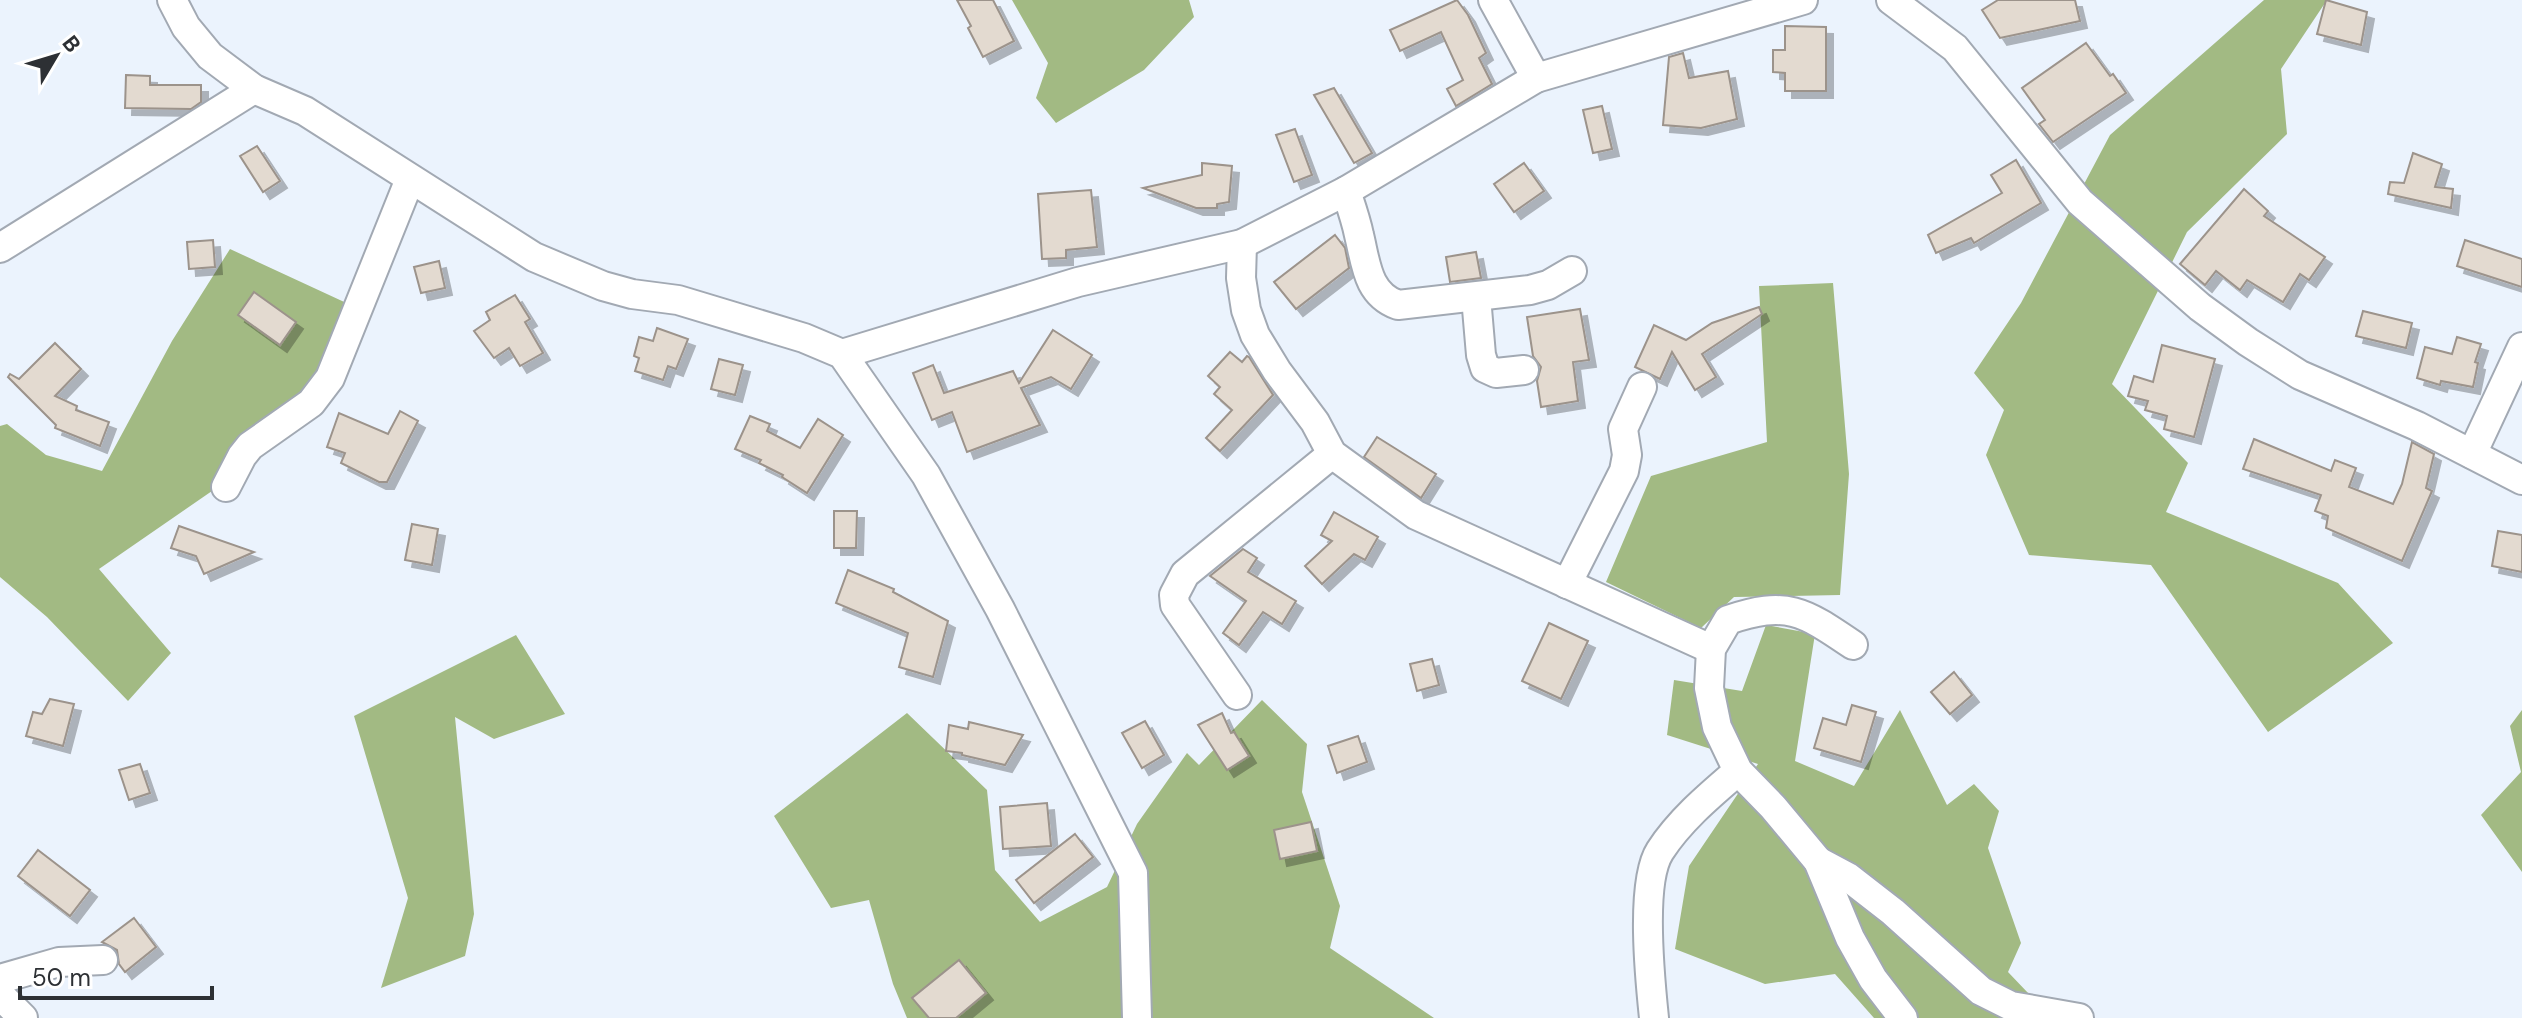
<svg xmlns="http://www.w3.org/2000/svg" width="2522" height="1018" viewBox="0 0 2522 1018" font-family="'DM Sans',sans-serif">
<defs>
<filter id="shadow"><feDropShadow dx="7" dy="7" stdDeviation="0" flood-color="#0004"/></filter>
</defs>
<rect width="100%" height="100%" fill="#ebf3fd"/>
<!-- forest -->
<g fill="#a2ba83">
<path d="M1012 0H1189L1194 17 1144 70 1056 123 1036 98 1048 63Z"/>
<path d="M2264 0H2327L2281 69 2287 134 2187 232 2112 384 2188 463 2166 512 2338 583 2393 643 2268 732 2151 565 2029 555 1986 455 2004 410 1974 373 2021 303 2110 135Z"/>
<path d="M230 249 368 313 307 404 225 482 99 569 171 653 128 701 47 617 0 577V426L7 424 46 455 102 471 172 341Z"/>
<path d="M1833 283 1849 474 1840 595 1734 597 1701 628 1606 582 1651 476 1767 442 1759 286Z"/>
<path d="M1766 625 1815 634 1795 761 1854 786 1900 710 1947 805 1974 784 1999 811 1988 848 2021 943 2008 972 2052 1018H1874L1835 974 1765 984 1675 949 1689 866 1758 764 1667 735 1674 680 1742 691Z"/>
<path d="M516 635 565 714 494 739 455 717 474 914 465 956 381 988 408 898 354 716Z"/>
<path d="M1262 700 1307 744 1302 792 1340 906 1330 948 1434 1018H907L893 984 869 900 831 908 774 816 907 713 987 790 995 870 1040 922 1107 887 1137 824 1187 753 1199 765Z"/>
<path d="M2522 710V872L2481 815 2521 772 2510 726Z"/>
</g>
<!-- building -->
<g fill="#e3dad0" stroke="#9c938b" stroke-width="2" filter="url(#shadow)">
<path d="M957 0H993L1014 41 983 57 968 28 971 26Z"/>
<path d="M1457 0 1468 15 1486 53 1479 58 1492 84 1456 106 1447 89 1463 80 1441 32 1400 51 1390 30Z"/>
<path d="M1998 0H2075L2080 21 2000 38 1982 10Z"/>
<path d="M2326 0 2367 12 2361 45 2317 34Z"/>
<path d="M1785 26 1826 27V91H1785V73L1773 72V50H1785Z"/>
<path d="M2086 43 2110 76 2113 74 2126 93 2053 142 2039 124 2045 120 2022 88Z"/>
<path d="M1683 53 1689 78 1728 71 1737 119 1701 128 1663 125 1669 57Z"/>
<path d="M126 75 150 76V85H201V102L191 109 125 108Z"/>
<path d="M1334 88 1372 153 1354 163 1314 95Z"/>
<path d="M1602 106 1612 149 1593 153 1583 110Z"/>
<path d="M1295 129 1312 175 1294 182 1276 135Z"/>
<path d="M257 146 280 181 263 192 240 156Z"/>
<path d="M2413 153 2442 164 2435 187 2453 189 2451 208 2388 194 2390 182 2404 183Z"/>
<path d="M2016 160 2041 203 1974 243 1971 238 1936 253 1928 235 2002 193 1991 175Z"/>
<path d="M1202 163 1232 166 1229 202 1217 204V208H1196L1143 188 1202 175Z"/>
<path d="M1524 163 1544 191 1514 212 1494 184Z"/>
<path d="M2244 189 2268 211 2264 216 2325 257 2309 280 2300 274 2283 302 2247 280 2240 290 2216 271 2205 285 2180 264Z"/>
<path d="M1091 190 1097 247 1066 250V258L1042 259 1038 194Z"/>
<path d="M1335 235 1345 248 1349 268 1296 309 1274 282Z"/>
<path d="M213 240 215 267 189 269 187 242Z"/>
<path d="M2465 240 2522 259V287L2457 266Z"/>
<path d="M1476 252 1481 278 1450 282 1446 257Z"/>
<path d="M439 261 445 288 421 293 414 267Z"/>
<path d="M254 292 296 322 280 345 238 315Z"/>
<path d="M515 295 530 319 525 322 543 353 520 366 509 348 494 358 474 331 490 320 486 312Z"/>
<path d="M1759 307 1762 314 1702 354 1716 377 1695 390 1672 352 1660 379 1635 367 1654 325 1686 340 1712 323Z"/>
<path d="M1580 309 1589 360 1573 362 1578 401 1541 407 1537 381 1541 367 1533 356 1527 317Z"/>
<path d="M2363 311 2412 323 2406 348 2356 336Z"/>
<path d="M657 328 688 339 676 369 668 366 663 380 635 371 639 358 634 356 639 337 653 341Z"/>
<path d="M1053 330 1092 355 1071 389 1051 377 1021 388 1040 425 967 452 952 412 932 420 913 373 933 365 944 393 1013 371 1019 383Z"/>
<path d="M2457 337 2481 344 2475 362 2478 363 2473 387 2441 381 2440 385 2417 378 2425 347 2452 354Z"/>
<path d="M55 343 81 369 55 396 77 406 76 410 109 422 100 446 55 428 56 425 8 377 10 374 19 379Z"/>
<path d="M2162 345 2215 359 2194 437 2164 429 2167 416 2145 410 2148 401 2128 396 2134 376 2153 382Z"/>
<path d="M1230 352 1242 362 1247 356 1249 357 1273 395 1220 451 1206 438 1232 410 1214 394 1220 387 1208 376Z"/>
<path d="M719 359 743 365 735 395 711 389Z"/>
<path d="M400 411 418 421 387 482H379L341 463 345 453 327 447 339 413 388 434Z"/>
<path d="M750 416 770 424 767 431 800 448 818 419 843 435 807 493 782 477 783 475 759 463 761 460 735 449Z"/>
<path d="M1377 437 1436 474 1421 498 1364 457Z"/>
<path d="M2254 439 2331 471 2335 460 2356 468 2349 487 2393 504 2402 484 2412 442 2434 454 2426 488 2432 491 2402 561 2326 528 2328 516 2315 511 2321 495 2243 469Z"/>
<path d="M834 511H857L856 548H834Z"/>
<path d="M1334 512 1378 537 1365 560 1354 554 1322 584 1305 566 1332 541 1321 535Z"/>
<path d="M412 524 438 529 432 565 405 560Z"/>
<path d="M179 526 254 552 204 574 196 556 171 548Z"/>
<path d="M2498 531 2522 535V572L2492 566Z"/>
<path d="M1243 549 1257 558 1248 572 1296 601 1282 624 1263 612 1239 645 1223 633 1246 601 1210 576Z"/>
<path d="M848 570 894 589 893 592 948 621 933 677 899 667 908 633 836 603Z"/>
<path d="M1549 623 1588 641 1561 699 1522 681Z"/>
<path d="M1432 659 1439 685 1417 691 1410 664Z"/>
<path d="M1954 672 1972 695 1950 714 1931 692Z"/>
<path d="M50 699 74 704 63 746 26 736 33 712 42 714Z"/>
<path d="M1852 705 1876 712 1861 762 1814 748 1823 718 1846 725Z"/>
<path d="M1222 713 1231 733 1234 732 1249 756 1227 770 1198 725Z"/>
<path d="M1145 721 1164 755 1142 768 1122 733Z"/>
<path d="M969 722 1023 735 1005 765 962 755V753L946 751 949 725 968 729Z"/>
<path d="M1358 736 1367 762 1337 773 1328 746Z"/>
<path d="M140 764 150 793 129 800 119 770Z"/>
<path d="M1047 803 1051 846 1003 849 1000 807Z"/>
<path d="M1311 822 1317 851 1280 859 1274 830Z"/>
<path d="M1075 834 1093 857 1034 903 1016 880Z"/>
<path d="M38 850 90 890 70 916 18 876Z"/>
<path d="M134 918 156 947 125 972 119 964 117 950 102 942Z"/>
<path d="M959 960 986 993 956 1018H929L912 998Z"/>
</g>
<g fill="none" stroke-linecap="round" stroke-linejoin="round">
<!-- minor casing -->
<g stroke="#a2a9b3" stroke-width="32">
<g id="minor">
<path d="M172 0 186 27 210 56 254 89 305 111 534 257 603 286 632 294 678 300 804 338 842 354 926 475 1000 609 1133 873 1137 1018"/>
<path d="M1493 0 1536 78 1803 0"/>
<path d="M1891 0 1955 48 2080 202 2200 307 2248 342 2300 375 2417 426 2522 480"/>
<path d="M1346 191C1351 206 1356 220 1359 235 1366 263 1367 294 1398 305L1530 290 1548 285 1572 271"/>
<path d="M1242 244 1241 278 1246 310 1255 335 1277 371 1315 422 1332 454 1416 515 1711 649"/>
<path d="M0 248 254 89"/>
<path d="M1476 297 1481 355 1485 368 1496 373 1524 370"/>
<path d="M842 354 1078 282 1242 244 1346 191 1536 78"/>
<path d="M2472 454 2522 347"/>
<path d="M226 487 242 456 250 446 311 403 330 378 410 179"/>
<path d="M1567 584 1624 471 1627 455 1623 429 1642 387"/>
<path d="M1853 645C1803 611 1787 600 1728 620L1711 649 1709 688 1717 727 1738 771 1773 807 1818 861 1850 938 1873 979 1903 1018"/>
<path d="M1237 695 1175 605 1174 595 1185 574 1332 454"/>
<path d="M1818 861 1848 877 1893 912 1981 991 2011 1006 2079 1018"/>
<path d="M0 979 59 962 103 960"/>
<path d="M0 995 23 1018"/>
<path d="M1654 1018C1650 980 1640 882 1660 851 1680 820 1710 795 1738 771"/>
</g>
</g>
<!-- minor -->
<use href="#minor" stroke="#fff" stroke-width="28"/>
</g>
<!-- north arrow -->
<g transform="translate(56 56) rotate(52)" stroke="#ffffff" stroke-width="6" paint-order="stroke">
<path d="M0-6L14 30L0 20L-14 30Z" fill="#2d3034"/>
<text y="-12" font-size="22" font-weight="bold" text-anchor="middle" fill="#2d3034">B</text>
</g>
<!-- scale -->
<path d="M20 986v12h192v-12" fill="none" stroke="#2d3034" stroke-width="4"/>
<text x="32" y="986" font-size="24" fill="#2d3034" stroke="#ffffff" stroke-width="6" paint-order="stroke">50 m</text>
</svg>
